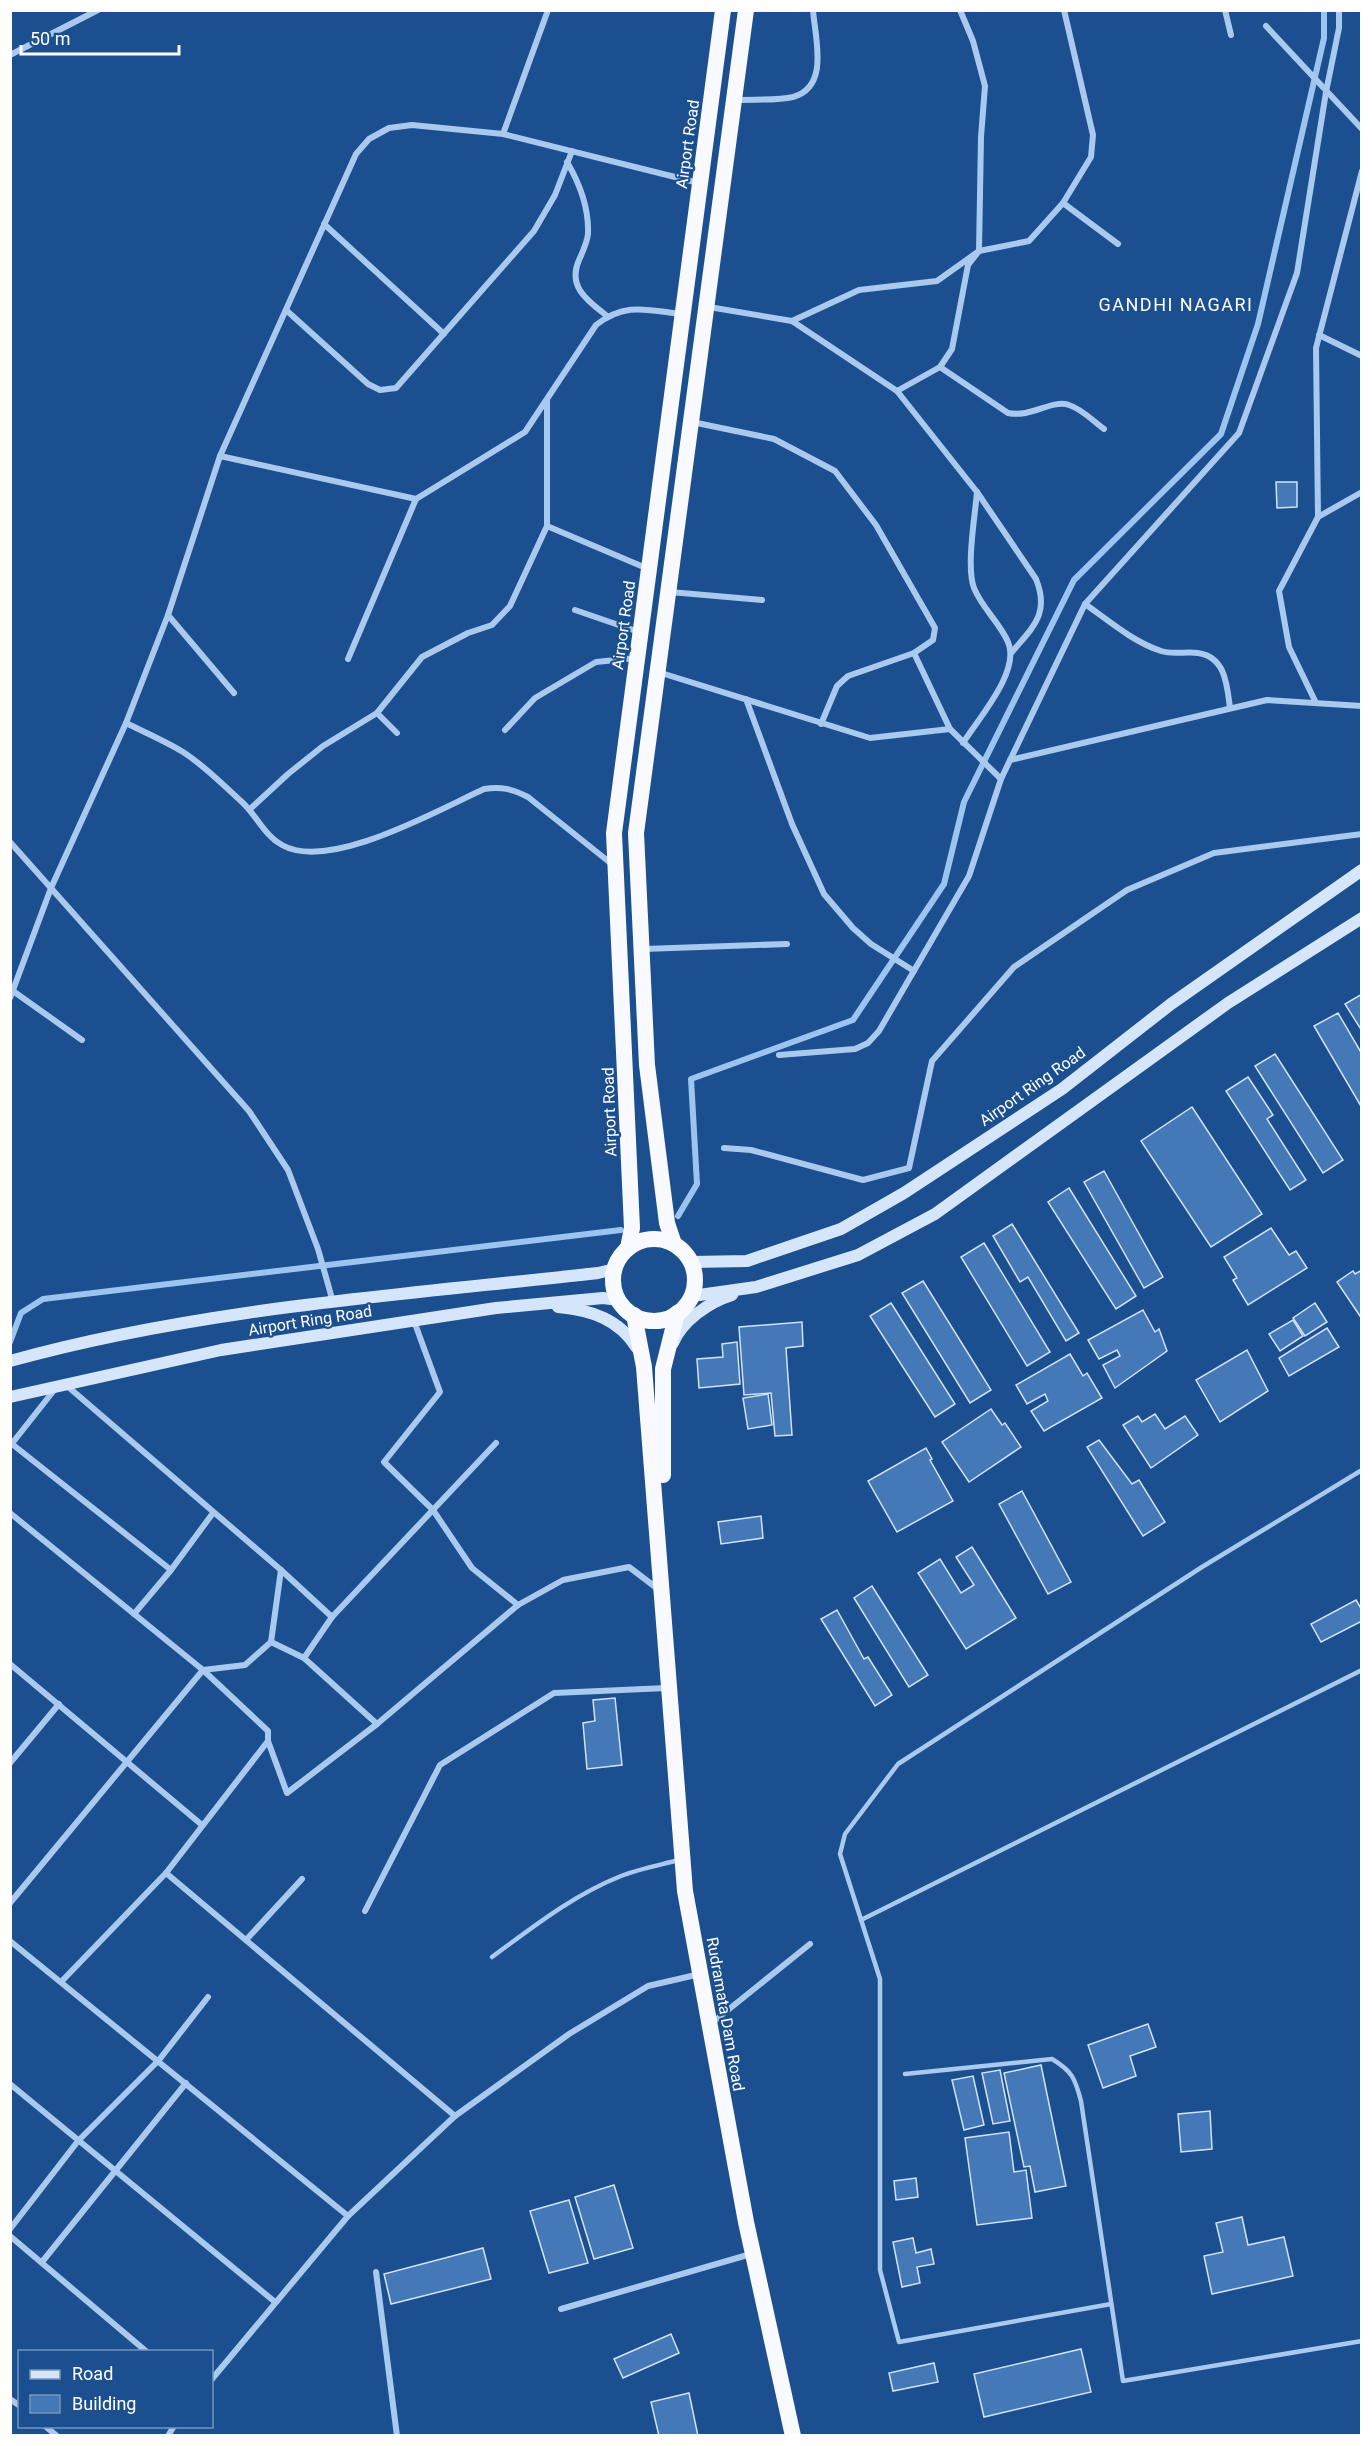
<svg xmlns="http://www.w3.org/2000/svg" width="1372" height="2446" viewBox="0 0 1372 2446" font-family="Roboto,sans-serif">
<rect width="100%" height="100%" fill="#1b4f8f"/>
<g fill="none" stroke-linecap="round" stroke-linejoin="round">
<!-- stream -->
<g stroke="#9cc4f0" stroke-width="6">
<path d="M678 1216 697 1184 691 1079 853 1020 944 884 964 802 1074 580 1221 434 1258 324 1324 38V10"/>
<path d="M10 1342 21 1313 43 1299 621 1230"/>
</g>
</g>
<!-- building -->
<g fill="#4478b7" stroke="#cfe3fa" stroke-width="1.5">
<path d="M1276 482H1297V507L1277 508Z"/>
<path d="M1362 994V1031L1345 1004Z"/>
<path d="M1338 1013 1362 1054V1108L1314 1026Z"/>
<path d="M1275 1054 1343 1160 1323 1173 1255 1066Z"/>
<path d="M1248 1077 1273 1115 1267 1119 1306 1180 1290 1190 1226 1091Z"/>
<path d="M1192 1107 1262 1214 1211 1247 1141 1141Z"/>
<path d="M1104 1171 1163 1277 1144 1288 1084 1182Z"/>
<path d="M1069 1188 1136 1296 1116 1309 1048 1202Z"/>
<path d="M1012 1224 1079 1333 1066 1341 1028 1277 1020 1282 993 1236Z"/>
<path d="M1271 1228 1289 1255 1296 1251 1307 1268 1248 1305 1233 1280 1237 1278 1224 1257Z"/>
<path d="M984 1243 1050 1352 1027 1366 961 1257Z"/>
<path d="M1362 1270V1319L1337 1282 1353 1271 1355 1274Z"/>
<path d="M923 1281 991 1390 970 1403 902 1293Z"/>
<path d="M891 1303 955 1404 935 1417 870 1316Z"/>
<path d="M1315 1303 1327 1322 1305 1336 1293 1318Z"/>
<path d="M1143 1310 1155 1332 1159 1329 1167 1351 1115 1388 1103 1365 1120 1356 1117 1350 1099 1359 1088 1340Z"/>
<path d="M1293 1320 1303 1336 1280 1351 1269 1334Z"/>
<path d="M802 1322 803 1346 786 1348 792 1435 775 1436 771 1393 744 1395 739 1327Z"/>
<path d="M1327 1328 1339 1347 1289 1376 1279 1358Z"/>
<path d="M737 1342 740 1384 699 1388 697 1359 723 1357 722 1344Z"/>
<path d="M1247 1350 1268 1391 1220 1422 1196 1380Z"/>
<path d="M1070 1354 1083 1376 1087 1373 1102 1398 1044 1431 1031 1411 1048 1401 1045 1394 1027 1404 1016 1385Z"/>
<path d="M768 1394 772 1425 748 1429 743 1398Z"/>
<path d="M991 1409 1002 1425 1005 1423 1021 1447 969 1482 942 1442Z"/>
<path d="M1155 1414 1165 1429 1185 1416 1198 1435 1151 1468 1123 1425 1138 1416 1142 1422Z"/>
<path d="M1099 1440 1132 1484 1139 1480 1165 1522 1143 1536 1087 1447Z"/>
<path d="M926 1448 932 1459 930 1460 953 1501 897 1532 868 1481Z"/>
<path d="M1022 1491 1071 1582 1048 1594 999 1504Z"/>
<path d="M761 1516 763 1538 721 1544 718 1522Z"/>
<path d="M972 1547 1016 1618 966 1649 918 1573 940 1559 961 1593 974 1585 956 1557Z"/>
<path d="M872 1586 928 1675 909 1687 854 1598Z"/>
<path d="M1356 1600 1362 1610V1621L1321 1642 1311 1624Z"/>
<path d="M837 1610 864 1659 868 1657 892 1695 875 1706 821 1619Z"/>
<path d="M615 1698 622 1765 587 1769 583 1723 595 1721 593 1700Z"/>
<path d="M1148 2024 1156 2047 1130 2056 1136 2076 1103 2088 1088 2045Z"/>
<path d="M1041 2065 1066 2186 1035 2192 1030 2166 1024 2167 1004 2073Z"/>
<path d="M1000 2070 1010 2121 993 2124 982 2073Z"/>
<path d="M973 2076 984 2125 964 2130 952 2080Z"/>
<path d="M1210 2111 1212 2149 1181 2152 1178 2114Z"/>
<path d="M1009 2132 1014 2172 1026 2170 1032 2218 977 2225 965 2138Z"/>
<path d="M916 2178 918 2197 896 2200 894 2181Z"/>
<path d="M614 2185 633 2248 594 2259 575 2197Z"/>
<path d="M569 2200 588 2263 549 2273 530 2211Z"/>
<path d="M1242 2217 1248 2245 1284 2237 1293 2276 1212 2294 1204 2256 1223 2252 1216 2223Z"/>
<path d="M913 2238 916 2253 931 2249 934 2264 917 2267 920 2283 902 2287 893 2242Z"/>
<path d="M483 2248 491 2279 391 2304 384 2274Z"/>
<path d="M671 2334 679 2353 623 2378 614 2359Z"/>
<path d="M1081 2349 1091 2392 984 2417 974 2374Z"/>
<path d="M934 2363 938 2382 893 2391 889 2373Z"/>
<path d="M689 2393 698 2436H659L651 2402Z"/>
</g>
<g fill="none" stroke-linecap="round" stroke-linejoin="round">
<!-- service -->
<g stroke="#a9c9ee" stroke-width="4.5">
<path d="M861 1920 1362 1670"/>
<path d="M492 1957C533 1927 573 1895 621 1876 639 1869 660 1865 679 1860"/>
<path d="M905 2074 1052 2059C1072 2071 1075 2078 1081 2101L1123 2381 1362 2341"/>
<path d="M1111 2304 899 2342 880 2270V1979L840 1854 845 1834 898 1764 1202 1567 1362 1470"/>
</g>
<!-- minor -->
<g stroke="#a9c9ee" stroke-width="6">
<path d="M1225 10 1231 35"/>
<path d="M1266 26 1362 129"/>
<path d="M10 55 98 10"/>
<path d="M736 100C754 99 776 101 793 97 830 87 815 38 813 10"/>
<path d="M503 134 548 10"/>
<path d="M567 162C580 184 589 208 588 234 587 243 583 251 579 260 567 287 588 301 607 316"/>
<path d="M1063 203 1091 157 1093 135 1064 10"/>
<path d="M324 224 444 334"/>
<path d="M709 307 792 321 897 391 977 492 1036 579C1050 614 1033 627 1012 652"/>
<path d="M286 310 368 384 380 390 396 388 534 231 555 195 572 151"/>
<path d="M792 321 859 290 937 281 979 251 1029 241 1063 203 1118 244"/>
<path d="M1319 335 1362 356"/>
<path d="M940 367 1008 413C1031 418 1052 399 1069 405 1082 409 1093 421 1104 429"/>
<path d="M897 391 940 367 952 349 968 265 979 251 981 137 985 86 973 41 960 10"/>
<path d="M692 422 774 439 835 471 876 525 935 628 933 640 914 653 848 676 837 686 821 724"/>
<path d="M220 456 356 154 369 139 389 128 412 125 503 134 699 183"/>
<path d="M1318 517 1362 492"/>
<path d="M547 526 646 568"/>
<path d="M670 592 762 600"/>
<path d="M1085 604C1108 620 1133 642 1161 651 1173 655 1186 651 1198 653 1226 657 1227 686 1230 708"/>
<path d="M575 610 639 632"/>
<path d="M914 653 950 729"/>
<path d="M348 659 416 499"/>
<path d="M658 672 870 738 950 729 1001 779"/>
<path d="M234 693 168 615 220 456 416 499 525 432 596 325C625 302 647 310 681 314"/>
<path d="M746 699 792 824 824 894 853 928 871 944 914 971"/>
<path d="M1316 703 1289 647 1279 591 1318 517 1316 348 1362 171"/>
<path d="M377 713 422 657 468 633 492 625 510 606 547 526V401"/>
<path d="M126 723C144 732 165 741 183 752 205 766 223 785 242 802 257 816 264 835 282 845 329 872 438 810 484 789 501 786 512 789 528 797L613 865"/>
<path d="M505 730 535 698 596 662 636 658"/>
<path d="M963 743C978 719 1021 671 1008 642 1000 623 982 608 974 588 966 567 975 516 977 492"/>
<path d="M1010 760 1267 700 1362 706"/>
<path d="M250 809 288 774 323 746 377 713 397 733"/>
<path d="M10 842 249 1111 288 1170 318 1249 333 1302"/>
<path d="M644 949 787 944"/>
<path d="M13 991 82 1040"/>
<path d="M10 998 51 888 126 723 168 615"/>
<path d="M779 1055 855 1049 868 1043 879 1031 969 876 1001 779 1085 604 1239 433 1297 273 1326 92 1339 28V10"/>
<path d="M724 1148 751 1150 863 1180 909 1168 932 1061 1014 967 1127 890 1214 853 1362 834"/>
<path d="M414 1321 440 1392 384 1462 433 1510 472 1568 518 1605"/>
<path d="M66 1385 281 1570 332 1617"/>
<path d="M12 1444 171 1570"/>
<path d="M10 1446 55 1389"/>
<path d="M10 1513 203 1670 268 1731V1741L287 1793 377 1724 518 1605 563 1580 629 1567 658 1589"/>
<path d="M134 1614 171 1570 213 1513"/>
<path d="M271 1642 304 1658 377 1724"/>
<path d="M304 1658 332 1617 496 1443"/>
<path d="M10 1664 202 1825"/>
<path d="M10 1763 59 1704"/>
<path d="M166 1873 455 2116"/>
<path d="M10 1903 203 1670 245 1665 271 1642 281 1570"/>
<path d="M365 1911 440 1765 554 1693 667 1688"/>
<path d="M246 1940 302 1879"/>
<path d="M10 1941 348 2216"/>
<path d="M61 1982 166 1873 268 1741"/>
<path d="M713 2022 810 1944"/>
<path d="M10 2084 275 2302"/>
<path d="M10 2229 78 2141 159 2060 208 1997"/>
<path d="M10 2236 147 2352"/>
<path d="M42 2262 186 2083"/>
<path d="M376 2272 397 2436"/>
<path d="M561 2309 751 2254"/>
<path d="M212 2379 348 2216 455 2116 569 2034 648 1986 700 1974"/>
<path d="M10 2399 20 2406"/>
<path d="M45 2426 57 2436"/>
<path d="M168 2436 174 2426"/>
</g>
<!-- secondary -->
<g stroke="#d6e6fa" stroke-width="12">
<path d="M691 1262 747 1261 841 1229 904 1193 1062 1089 1171 1004 1362 870"/>
<path d="M692 1296 756 1287 858 1255 935 1214 1228 1003 1362 918"/>
<path d="M558 1307C591 1310 619 1319 637 1348"/>
<path d="M673 1343C682 1321 709 1302 732 1295"/>
<path d="M10 1361C201 1308 402 1295 598 1273L615 1269"/>
<path d="M10 1397 221 1350 496 1308 603 1298 619 1300"/>
</g>
<!-- trunk -->
<g stroke="#f8faff" stroke-width="16">
<circle cx="654" cy="1280" r="41"/>
<path d="M674 1244 667 1223 647 1065 636 833 746 10"/>
<path d="M628 1248 632 1228 614 833 723 10"/>
<path d="M634 1315 644 1367 685 1891 746 2222 793 2436"/>
<path d="M663 1475V1369L677 1313"/>
</g>
</g>
<g text-anchor="middle" stroke-width="4.5" stroke-linejoin="round" paint-order="stroke">
<!-- street labels -->
<g font-size="16" fill="#fff" stroke="#1b4f8f">
<text transform="translate(687 144) rotate(-82)" y="6">Airport Road</text>
<text transform="translate(623 625) rotate(-82)" y="6">Airport Road</text>
<text transform="translate(1032 1086) rotate(-35)" y="6">Airport Ring Road</text>
<text transform="translate(609 1112) rotate(-92)" y="6">Airport Road</text>
<text transform="translate(310 1320) rotate(-9)" y="6">Airport Ring Road</text>
<text transform="translate(726 2014) rotate(80)" y="6">Rudramata Dam Road</text>
</g>
<!-- neighbourhood labels -->
<g font-size="18" letter-spacing="1.5" fill="#fff" stroke="#1b4f8f">
<text x="1176" y="311">GANDHI NAGARI</text>
</g>
</g>
<!-- border -->
<rect width="1372" height="2446" fill="none" stroke="#ffffff" stroke-width="24"/>
<!-- legend -->
<rect x="18" y="2350" width="195" height="78" fill="#1b4f8f" stroke="#7695bc" stroke-width="1.5"/>
<rect x="30" y="2370" width="30" height="9" fill="#d6e6fa" stroke="#7695bc" stroke-width="1.5"/>
<text x="72" y="2380" font-size="18" fill="#ffffff">Road</text>
<rect x="30" y="2395" width="30" height="18" fill="#4478b7" stroke="#7695bc" stroke-width="1.5"/>
<text x="72" y="2410" font-size="18" fill="#ffffff">Building</text>
<!-- scale -->
<path d="M21 45v9h158v-9" fill="none" stroke="#ffffff" stroke-width="3"/>
<text x="30" y="45" font-size="18" fill="#ffffff" stroke="#1b4f8f" stroke-width="4.5" paint-order="stroke">50 m</text>
</svg>
